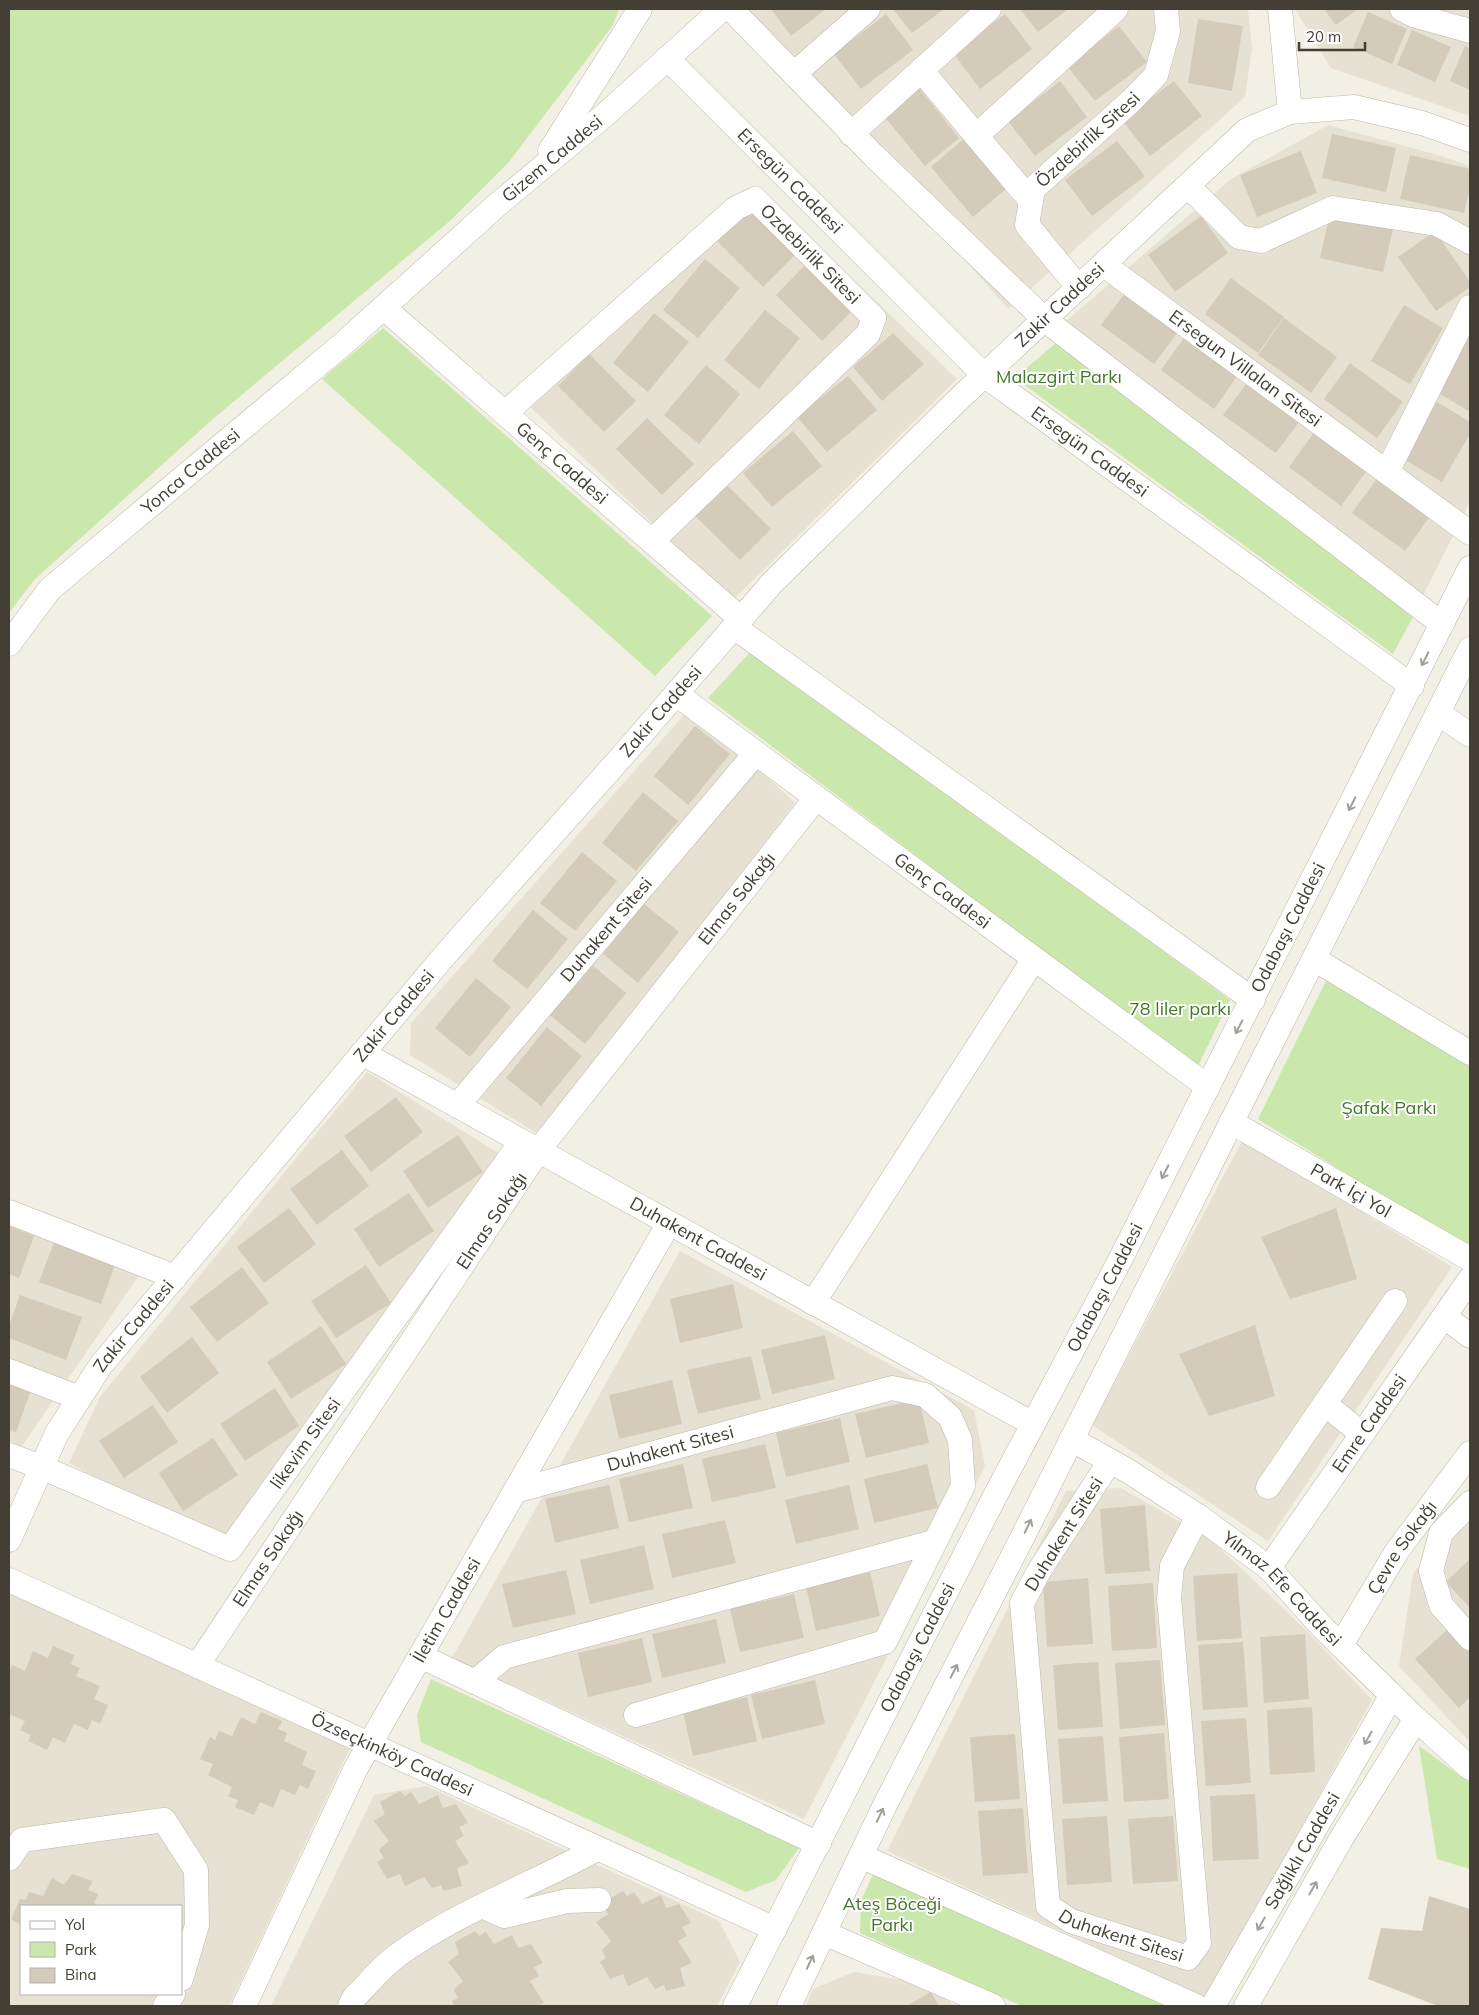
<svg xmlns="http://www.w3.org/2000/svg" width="1479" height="2015" viewBox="0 0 1479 2015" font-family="Mulish,sans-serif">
<rect width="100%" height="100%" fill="#f2efe4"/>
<!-- residential -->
<g fill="#e6e1d2" fill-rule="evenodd">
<path d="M746 9H1248L1252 48 1245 97 1008 309Z"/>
<path d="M1295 9H1470V116L1331 68Z"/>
<path d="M1328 125 1438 155 1470 166V502L1422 597 1064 323 1231 179Z"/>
<path d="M760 190 957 379 733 600 530 407Z"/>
<path d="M692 706 795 803 538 1134 410 1055 411 1023Z"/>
<path d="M367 1072 500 1154 230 1549 69 1463 100 1397Z"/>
<path d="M1243 1139 1452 1267 1268 1541 1092 1425Z"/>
<path d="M9 1212 146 1265 22 1446 9 1441Z"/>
<path d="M680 1251 974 1410 985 1466 804 1819 452 1658Z"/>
<path d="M1121 1488 1210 1539 1303 1627 1372 1700 1207 1998 887 1851 1066 1491Z"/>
<path d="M1470 1497V1742L1399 1666 1413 1574Z"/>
<path d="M12 1592 350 1748 229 2006H9V1600ZM21 1906H181V1994H21Z"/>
<path d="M426 1786 719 1921 740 1962 717 2006H271L374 1795Z"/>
<path d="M854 1972 925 1984 955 2006H806L813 1989Z"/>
</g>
<!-- green -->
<g fill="#cae7ac">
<path d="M9 9H619L613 25 508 163 451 220 214 418 34 580 9 613Z"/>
<path d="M383 328 712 616 655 676 322 379Z"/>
<path d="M1058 341 1414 615 1393 654 1015 378Z"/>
<path d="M752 650 1230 1000 1197 1068 708 698Z"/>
<path d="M1327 979 1470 1065V1250L1258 1119Z"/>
<path d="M431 1679 799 1848 776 1880 746 1892 421 1742 417 1715Z"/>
<path d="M1419 1746 1470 1783V1869L1437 1859Z"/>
<path d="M874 1872 1166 2006H1022L860 1933 861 1901Z"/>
</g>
<!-- building -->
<g fill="#d4cbba">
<path d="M771 9H826L791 36Z"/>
<path d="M893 9H944L912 33Z"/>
<path d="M1020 9H1068L1038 32Z"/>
<path d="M1324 9H1358L1336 25Z"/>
<path d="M1368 12 1407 29 1392 64 1353 47Z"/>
<path d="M886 14 913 50 861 89 834 54Z"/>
<path d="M1005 14 1032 49 980 89 953 53Z"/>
<path d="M1198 19 1243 26 1232 91 1188 83Z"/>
<path d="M1119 26 1147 62 1095 101 1067 66Z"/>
<path d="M1412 30 1451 47 1435 82 1397 65Z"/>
<path d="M1465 46 1470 48V90L1450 81Z"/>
<path d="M1060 81 1087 117 1035 156 1008 121Z"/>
<path d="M1174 81 1202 116 1150 156 1122 120Z"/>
<path d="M918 87 959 138 925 166 883 115Z"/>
<path d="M1332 134 1396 148 1386 192 1322 178Z"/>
<path d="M965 138 1007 188 973 217 931 167Z"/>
<path d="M1117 141 1145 176 1092 216 1065 180Z"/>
<path d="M1301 151 1317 193 1257 217 1240 175Z"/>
<path d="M1410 155 1470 169V187L1464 213 1400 199Z"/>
<path d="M748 209 795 255 763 287 717 241Z"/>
<path d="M1330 214 1393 229 1383 272 1320 258Z"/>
<path d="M1201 216 1228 253 1175 292 1148 255Z"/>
<path d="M1435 231 1470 282V287L1436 311 1398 257Z"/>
<path d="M705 259 740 288 698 338 663 310Z"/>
<path d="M807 263 854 309 822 341 776 295Z"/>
<path d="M1231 278 1284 317 1258 353 1205 314Z"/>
<path d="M1128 289 1181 328 1154 364 1101 325Z"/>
<path d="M1404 305 1443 328 1410 384 1371 361Z"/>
<path d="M765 310 800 338 759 389 724 360Z"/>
<path d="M654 313 689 342 648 392 613 363Z"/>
<path d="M1284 318 1337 357 1311 393 1258 355Z"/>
<path d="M893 333 924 364 882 401 853 367Z"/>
<path d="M1187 334 1240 372 1214 409 1161 370Z"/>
<path d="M1470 336V412L1437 392Z"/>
<path d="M589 354 636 401 604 432 558 386Z"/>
<path d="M1350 363 1403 402 1377 438 1324 399Z"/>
<path d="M706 365 740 394 699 444 664 415Z"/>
<path d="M848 376 877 410 827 452 797 417Z"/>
<path d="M1250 379 1303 417 1276 453 1223 415Z"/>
<path d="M1437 402 1470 422V434L1442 482 1404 459Z"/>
<path d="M647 418 694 464 662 495 616 449Z"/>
<path d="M793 431 822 466 772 507 743 473Z"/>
<path d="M1315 431 1368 469 1341 506 1289 467Z"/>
<path d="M1378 477 1431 515 1405 551 1352 513Z"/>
<path d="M725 483 771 529 740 560 693 514Z"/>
<path d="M695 726 730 754 688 805 654 776Z"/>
<path d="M643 792 678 821 636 871 602 843Z"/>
<path d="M582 852 617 881 575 931 540 903Z"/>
<path d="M644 904 679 932 638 983 603 954Z"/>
<path d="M533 910 568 939 527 989 492 961Z"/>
<path d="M592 965 626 993 585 1044 550 1015Z"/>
<path d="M476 978 511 1007 470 1057 435 1028Z"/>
<path d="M547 1027 582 1056 541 1106 506 1078Z"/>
<path d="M396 1097 423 1132 371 1172 344 1136Z"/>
<path d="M458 1135 483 1172 428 1208 403 1171Z"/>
<path d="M342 1150 369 1186 317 1225 290 1189Z"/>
<path d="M409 1193 434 1231 379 1267 354 1229Z"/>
<path d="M289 1208 316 1244 264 1283 237 1247Z"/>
<path d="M1336 1208 1357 1279 1290 1299 1261 1237Z"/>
<path d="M9 1226 34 1236 19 1278 9 1274Z"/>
<path d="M55 1240 116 1262 101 1304 39 1282Z"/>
<path d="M366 1265 391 1303 336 1338 311 1301Z"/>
<path d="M242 1267 269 1303 217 1342 190 1307Z"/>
<path d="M733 1284 743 1328 680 1343 670 1299Z"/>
<path d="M20 1295 82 1317 66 1360 9 1338V1326Z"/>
<path d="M1255 1325 1275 1396 1209 1416 1179 1354Z"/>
<path d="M321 1326 346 1364 291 1399 267 1362Z"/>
<path d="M825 1335 835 1379 772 1394 761 1350Z"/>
<path d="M192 1337 219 1373 167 1413 140 1377Z"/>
<path d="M751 1356 761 1399 698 1414 687 1370Z"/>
<path d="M672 1380 682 1424 619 1439 609 1395Z"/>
<path d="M9 1381 31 1390 16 1432 9 1429Z"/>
<path d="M275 1388 299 1426 245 1461 220 1424Z"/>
<path d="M919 1399 929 1443 866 1458 855 1414Z"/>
<path d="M153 1405 178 1442 124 1478 99 1441Z"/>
<path d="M840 1418 850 1462 786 1477 776 1433Z"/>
<path d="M213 1438 238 1475 183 1511 159 1473Z"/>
<path d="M765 1444 776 1488 712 1502 702 1459Z"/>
<path d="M683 1464 693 1508 629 1522 619 1479Z"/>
<path d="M927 1464 938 1508 874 1523 864 1479Z"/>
<path d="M609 1485 619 1528 555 1543 545 1499Z"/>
<path d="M849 1485 859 1529 796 1544 785 1500Z"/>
<path d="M1145 1505 1150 1571 1105 1574 1100 1509Z"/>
<path d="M725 1520 736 1563 672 1578 662 1534Z"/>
<path d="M644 1545 654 1589 590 1604 580 1560Z"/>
<path d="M1470 1559V1608L1446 1582Z"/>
<path d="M566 1570 576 1614 513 1628 502 1584Z"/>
<path d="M870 1572 880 1616 816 1631 806 1587Z"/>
<path d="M1237 1573 1242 1638 1197 1641 1193 1576Z"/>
<path d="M1088 1578 1093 1644 1047 1647 1043 1582Z"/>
<path d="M1153 1583 1157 1648 1112 1651 1108 1586Z"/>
<path d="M794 1594 804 1638 740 1652 730 1609Z"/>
<path d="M716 1619 726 1663 662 1678 652 1634Z"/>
<path d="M1448 1629 1470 1653V1697L1459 1708 1415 1659Z"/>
<path d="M1305 1634 1309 1699 1264 1703 1260 1637Z"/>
<path d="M642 1638 652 1682 588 1697 578 1653Z"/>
<path d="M1243 1642 1248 1707 1203 1710 1198 1645Z"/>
<path d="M53 1646 74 1655 71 1664 80 1668 76 1676 100 1686 94 1699 108 1705 100 1724 92 1720 88 1730 74 1724 65 1743 53 1737 47 1750 28 1741 31 1735 20 1730 25 1721 9 1714V1672L12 1665 25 1671 33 1651 48 1658Z"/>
<path d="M1160 1660 1165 1725 1120 1729 1115 1663Z"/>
<path d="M1098 1662 1103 1727 1058 1730 1053 1665Z"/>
<path d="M815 1680 825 1724 762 1739 751 1695Z"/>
<path d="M747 1697 757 1741 693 1756 683 1712Z"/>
<path d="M1312 1707 1315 1772 1270 1775 1267 1710Z"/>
<path d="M261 1712 282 1721 278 1729 287 1733 284 1741 307 1752 302 1765 316 1771 308 1789 300 1785 295 1795 281 1789 273 1808 260 1802 254 1815 235 1807 238 1800 228 1796 232 1787 208 1775 213 1764 200 1759 210 1737 215 1740 219 1731 232 1736 241 1717 255 1724Z"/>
<path d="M1246 1718 1251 1783 1206 1786 1201 1721Z"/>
<path d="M1164 1733 1169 1799 1124 1802 1119 1737Z"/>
<path d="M1015 1734 1020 1799 975 1802 970 1737Z"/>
<path d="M1103 1736 1108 1801 1063 1804 1058 1739Z"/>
<path d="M400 1791 405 1796 411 1792 419 1804 438 1795 443 1808 456 1804 468 1823 459 1827 464 1836 455 1841 469 1863 457 1868 462 1886 443 1891 441 1885 432 1888 424 1877 405 1886 400 1874 387 1879 377 1862 384 1858 379 1850 389 1841 374 1821 385 1814 380 1802Z"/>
<path d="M1255 1794 1259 1859 1213 1861 1210 1796Z"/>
<path d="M1023 1808 1028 1873 983 1876 978 1811Z"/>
<path d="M1107 1816 1112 1882 1067 1885 1062 1819Z"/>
<path d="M1173 1816 1178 1881 1133 1884 1128 1819Z"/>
<path d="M72 1874 93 1881 88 1890 98 1894 94 1903 101 1906H21V1925L11 1919 20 1899 26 1900 29 1892 43 1896 52 1878 64 1885Z"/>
<path d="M623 1891 627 1896 634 1892 642 1904 661 1895 666 1908 679 1904 691 1923 682 1927 687 1936 678 1941 692 1963 680 1968 685 1986 666 1991 664 1985 655 1989 647 1977 628 1986 623 1974 610 1979 600 1962 606 1958 602 1950 611 1941 596 1922 608 1914 603 1902Z"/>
<path d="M1429 1896 1470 1909V2006H1438L1368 1979 1381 1928 1422 1931Z"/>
<path d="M475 1931 479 1936 486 1932 494 1944 512 1935 518 1948 531 1944 543 1963 534 1967 539 1976 530 1981 544 2003 536 2006H454L452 2001 458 1998 454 1990 463 1981 448 1962 459 1954 455 1942Z"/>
<path d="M931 1992 939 2006H907Z"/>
</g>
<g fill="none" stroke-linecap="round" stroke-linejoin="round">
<!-- minor casing -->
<g stroke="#bdb7a7" stroke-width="25">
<g id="minor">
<path d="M731 9 874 156 1045 320 1442 624"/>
<path d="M1280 9 1290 112"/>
<path d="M1402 9 1413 15 1470 31"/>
<path id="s1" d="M667 58 984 375 1412 686"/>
<path d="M921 70 1031 201"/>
<path d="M794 74 868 9"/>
<path d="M851 134 989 9"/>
<path d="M976 136 1116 9"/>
<path d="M550 151 640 9"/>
<path d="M1188 186 1239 237 1261 241 1333 208 1437 224 1470 242"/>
<path id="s2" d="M1104 265 1470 533"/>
<path id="s3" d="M1079 288 1027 225 1033 189 1131 101 1156 75 1168 31 1166 9"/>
<path id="s4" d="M384 308 741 619"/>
<path id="s5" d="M505 413 736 208 755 199 874 318 868 334 652 541"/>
<path d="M1387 472 1470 307"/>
<path d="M734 627 1253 1000"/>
<path id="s6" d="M9 644 50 589 344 343 497 205 606 114 722 9"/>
<path id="s7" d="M676 694 1208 1087"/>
<path d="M1438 713 1470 735"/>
<path d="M1314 959 1470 1053"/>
<path id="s8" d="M362 1053 1033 1424"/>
<path id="s9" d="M457 1106 756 753"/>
<path id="s10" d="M1231 1122 1470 1259"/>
<path d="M9 1212 175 1277"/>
<path d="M813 1303 1034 959"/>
<path d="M1445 1317 1470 1336"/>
<path d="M9 1371 79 1398"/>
<path d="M1325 1404 1362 1434"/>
<path id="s11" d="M1071 1439 1128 1471 1198 1516 1269 1568 1322 1627 1416 1719 1470 1768"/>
<path id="s12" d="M9 1455 41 1467 230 1549 521 1142"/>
<path id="s13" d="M1110 1461 1039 1571 1022 1603 1048 1906 1071 1921 1188 1958 1199 1943 1169 1598 1172 1566 1198 1516"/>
<path d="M1268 1487 1395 1301"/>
<path id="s14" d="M515 1491 892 1388 925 1395 950 1417 960 1440 963 1486 885 1642 636 1715"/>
<path d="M1470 1503 1441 1533 1431 1571 1441 1605 1470 1638"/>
<path id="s15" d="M9 1540 57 1433 101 1365 445 955 624 754 772 583 961 397 1247 130 1290 112 1354 107 1422 123 1470 140"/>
<path id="s16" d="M1269 1568 1470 1279"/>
<path id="s17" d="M9 1580 775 1929"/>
<path id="s18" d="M1341 1645 1397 1551 1470 1453"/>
<path d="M420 1656 819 1844"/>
<path id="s19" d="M197 1666 538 1151 816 798"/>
<path d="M475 1682 504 1657 933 1542"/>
<path d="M861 1856 1196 2006"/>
<path d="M9 1859 22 1840 164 1820 196 1870 197 1925 181 1979"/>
<path d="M482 1906 504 1916 567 1901 599 1900"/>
<path d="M824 1933 993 2006"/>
<path d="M165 2006 173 1994"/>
<path id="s20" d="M244 2006 356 1768 669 1223"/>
<path d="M350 2006 354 1998C368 1984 382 1966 398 1955 459 1911 531 1885 597 1849"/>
<path id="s21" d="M735 2006 994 1498 1120 1260 1470 568"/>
<path d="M789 2006 885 1805 1022 1538 1470 649"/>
<path id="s22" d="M1213 2006 1392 1695"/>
<path d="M1246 2006 1341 1839 1416 1719"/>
</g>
</g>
<!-- minor -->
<use href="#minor" stroke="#fff" stroke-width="24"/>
</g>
<!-- one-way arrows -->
<defs><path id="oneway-shaft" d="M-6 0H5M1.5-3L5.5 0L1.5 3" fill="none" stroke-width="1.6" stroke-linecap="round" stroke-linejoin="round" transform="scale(1.25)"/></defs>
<g stroke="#a29f9a">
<use href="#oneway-shaft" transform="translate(1425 659) rotate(117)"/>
<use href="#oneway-shaft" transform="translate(1352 804) rotate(117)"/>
<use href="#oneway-shaft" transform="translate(1239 1027) rotate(117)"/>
<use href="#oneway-shaft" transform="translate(1165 1172) rotate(117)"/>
<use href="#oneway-shaft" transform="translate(1028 1526) rotate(-64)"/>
<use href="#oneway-shaft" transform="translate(954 1671) rotate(-63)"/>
<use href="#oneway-shaft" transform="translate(1368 1738) rotate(120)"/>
<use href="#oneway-shaft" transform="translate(880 1815) rotate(-65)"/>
<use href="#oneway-shaft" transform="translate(1313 1888) rotate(-60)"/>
<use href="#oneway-shaft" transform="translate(1261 1924) rotate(120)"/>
<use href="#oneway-shaft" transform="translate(810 1962) rotate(-65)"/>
</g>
<g text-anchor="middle" stroke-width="4" stroke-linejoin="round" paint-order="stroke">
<!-- street labels -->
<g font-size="18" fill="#443f34" stroke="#fff">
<text dy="6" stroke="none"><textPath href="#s3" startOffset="192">Özdebirlik Sitesi</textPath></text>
<text dy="6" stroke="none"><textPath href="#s6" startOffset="730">Gizem Caddesi</textPath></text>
<text dy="6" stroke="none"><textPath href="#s1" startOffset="174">Ersegün Caddesi</textPath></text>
<text dy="6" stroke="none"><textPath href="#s5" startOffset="408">Ozdebirlik Sitesi</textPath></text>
<text dy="6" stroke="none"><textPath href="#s15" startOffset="1629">Zakir Caddesi</textPath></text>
<text dy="6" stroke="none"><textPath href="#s2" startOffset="175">Ersegun Villalan Sitesi</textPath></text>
<text dy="6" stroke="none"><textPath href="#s1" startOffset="579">Ersegün Caddesi</textPath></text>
<text dy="6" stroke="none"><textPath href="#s4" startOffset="236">Genç Caddesi</textPath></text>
<text dy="6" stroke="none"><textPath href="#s6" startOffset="252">Yonca Caddesi</textPath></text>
<text dy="6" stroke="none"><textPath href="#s15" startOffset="1059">Zakir Caddesi</textPath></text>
<text dy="6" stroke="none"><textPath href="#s7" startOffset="331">Genç Caddesi</textPath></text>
<text dy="6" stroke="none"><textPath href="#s19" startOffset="939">Elmas Sokağı</textPath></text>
<text dy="6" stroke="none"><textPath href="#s21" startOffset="1212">Odabaşı Caddesi</textPath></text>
<text dy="6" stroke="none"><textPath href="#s9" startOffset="231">Duhakent Sitesi</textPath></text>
<text dy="6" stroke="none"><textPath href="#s15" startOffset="654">Zakir Caddesi</textPath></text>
<text dy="6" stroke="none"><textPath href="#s10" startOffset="138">Park İçi Yol</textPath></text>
<text dy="6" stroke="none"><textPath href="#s19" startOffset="534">Elmas Sokağı</textPath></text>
<text dy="6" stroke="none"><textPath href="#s8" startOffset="384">Duhakent Caddesi</textPath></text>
<text dy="6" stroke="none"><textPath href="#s21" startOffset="808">Odabaşı Caddesi</textPath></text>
<text dy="6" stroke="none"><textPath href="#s15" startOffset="249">Zakir Caddesi</textPath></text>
<text dy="6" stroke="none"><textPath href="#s16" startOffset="176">Emre Caddesi</textPath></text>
<text dy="6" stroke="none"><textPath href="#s12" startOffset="370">likevim Sitesi</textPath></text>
<text dy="6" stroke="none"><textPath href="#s14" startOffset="161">Duhakent Sitesi</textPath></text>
<text transform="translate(1064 1534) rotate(-58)" y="6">Duhakent Sitesi</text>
<text dy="6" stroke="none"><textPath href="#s18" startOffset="115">Çevre Sokağı</textPath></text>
<text dy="6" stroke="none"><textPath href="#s19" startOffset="129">Elmas Sokağı</textPath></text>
<text dy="6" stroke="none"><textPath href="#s11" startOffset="260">Yılmaz Efe Caddesi</textPath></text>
<text dy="6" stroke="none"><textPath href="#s20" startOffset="445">İletim Caddesi</textPath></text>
<text dy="6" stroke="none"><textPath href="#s21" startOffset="402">Odabaşı Caddesi</textPath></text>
<text dy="6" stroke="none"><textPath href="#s17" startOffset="421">Özseçkinköy Caddesi</textPath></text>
<text dy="6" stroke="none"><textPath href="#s22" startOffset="179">Sağlıklı Caddesi</textPath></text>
<text dy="6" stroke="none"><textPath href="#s13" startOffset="551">Duhakent Sitesi</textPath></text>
</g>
<!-- park labels -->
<g font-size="18" fill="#427628" stroke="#fff">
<text x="1059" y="383">Malazgirt Parkı</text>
<text x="1180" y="1015">78 liler parkı</text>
<text x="1389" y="1114">Şafak Parkı</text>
<text x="892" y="1910">Ateş Böceği<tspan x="892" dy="21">Parkı</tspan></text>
</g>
</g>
<!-- border -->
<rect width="1479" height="2015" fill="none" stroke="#443f34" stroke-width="20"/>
<!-- legend -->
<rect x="20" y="1905" width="162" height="90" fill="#ffffff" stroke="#b4b2ae"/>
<rect x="30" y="1921" width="25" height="8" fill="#ffffff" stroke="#b4b2ae"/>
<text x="65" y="1930" font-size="15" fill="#443f34">Yol</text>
<rect x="30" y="1942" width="25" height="15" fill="#cae7ac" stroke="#b4b2ae"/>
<text x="65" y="1955" font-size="15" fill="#443f34">Park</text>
<rect x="30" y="1968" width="25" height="15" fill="#d4cbba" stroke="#b4b2ae"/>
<text x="65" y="1980" font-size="15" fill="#443f34">Bina</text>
<!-- scale -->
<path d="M1299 42v8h66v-8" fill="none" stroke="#443f34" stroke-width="2.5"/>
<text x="1306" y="42" font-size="15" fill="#443f34" stroke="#ffffff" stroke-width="4" paint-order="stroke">20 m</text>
</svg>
